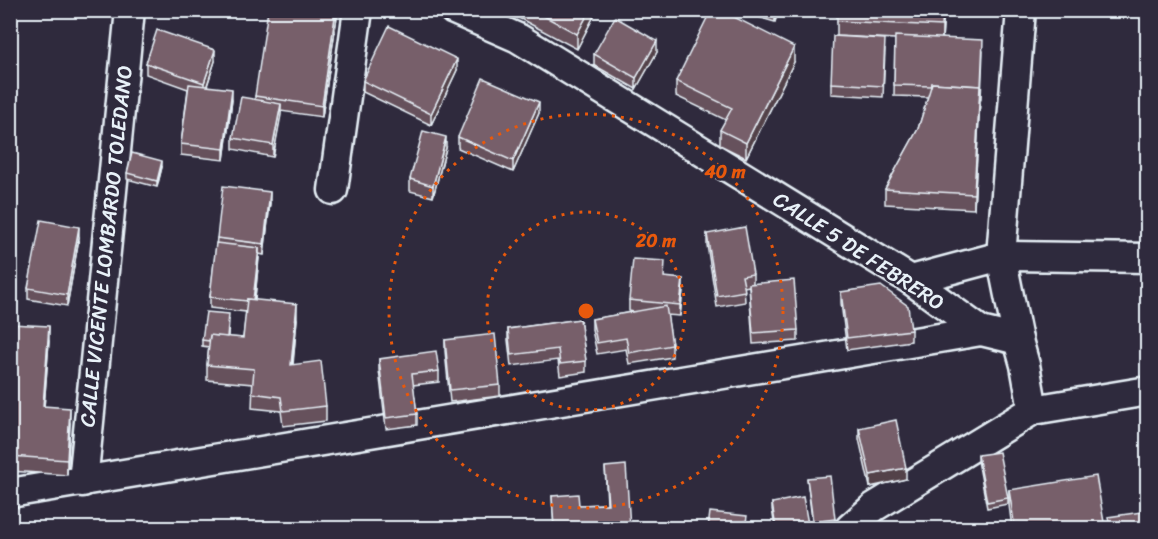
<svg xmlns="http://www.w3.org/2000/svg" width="1158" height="539" viewBox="0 0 1158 539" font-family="Sriracha,sans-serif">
<rect width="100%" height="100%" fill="#2f2a3d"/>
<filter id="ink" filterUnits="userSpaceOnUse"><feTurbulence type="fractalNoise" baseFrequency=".0167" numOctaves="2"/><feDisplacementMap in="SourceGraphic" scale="12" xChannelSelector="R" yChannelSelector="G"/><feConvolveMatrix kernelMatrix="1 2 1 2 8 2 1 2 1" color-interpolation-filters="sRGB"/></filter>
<g filter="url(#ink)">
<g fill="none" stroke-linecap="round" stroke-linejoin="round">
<!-- minor casing -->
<g stroke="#e8f1f8" stroke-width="33">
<g id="minor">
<path d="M454 10 518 38 911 280 981 331 1018 340"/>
<path d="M1021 10 1001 256 1018 340 1025 365 1033 410"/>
<path d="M333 190 358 10"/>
<path d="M911 280 1001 256 1148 258"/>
<path d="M83 482 130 10"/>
<path d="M10 493 981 331"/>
<path d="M850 528 874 507 1033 410 1148 391"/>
</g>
</g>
<!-- minor -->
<use href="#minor" stroke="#2f2a3d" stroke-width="28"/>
</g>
<!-- wall -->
<g fill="#66515b" stroke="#e8f1f8" stroke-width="1.5">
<path d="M338 10 322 117 281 111 273 157 233 149V138L255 99V96Z"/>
<path d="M504 10H597L577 49Z"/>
<path d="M734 10H778L775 22Z"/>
<path d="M944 10 942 38 983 51 981 99 980 98 974 209 885 204V189L918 129 928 97 894 96 895 39 837 36V21Z"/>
<path d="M885 50 883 97 831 94V83Z"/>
<path d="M657 52 636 89 594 65V54Z"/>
<path d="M215 61 207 86 232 100 224 160 181 155V144L188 89 146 74V63Z"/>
<path d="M794 62 746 158 720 145V130L726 120 676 96V81Z"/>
<path d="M457 70 431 125 363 92V81Z"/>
<path d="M539 113 513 172 458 148V137Z"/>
<path d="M446 148 433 197 410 191V179Z"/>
<path d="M162 167 157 187 127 179V173Z"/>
<path d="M270 203 264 255 259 254 255 300 297 319 293 365 326 406V421L283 426 281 411 252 408 253 384 207 380V365L209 347 202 346V340L229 320 228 337 243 338 246 312 210 308V297L217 238Z"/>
<path d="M707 234 753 274V284L798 330V341L753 344 749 286 744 287 745 302 717 307 707 245Z"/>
<path d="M79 238 67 306 28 299V288Z"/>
<path d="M664 277 683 290 680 316 667 315 672 345V357L629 364 626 349 597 354 592 330V319L634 312 629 311V300Z"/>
<path d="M841 292 911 330V341L847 350 841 303Z"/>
<path d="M580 319 586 361V372L560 376 558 360 511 366 508 340V329Z"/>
<path d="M10 324 49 341 44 407 70 423 67 475 10 471Z"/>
<path d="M445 340 500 385V396L450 402 445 351Z"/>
<path d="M379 359 439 371V382L413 385 417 414V425L386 429 379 370Z"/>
<path d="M859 428 906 479 870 487 859 439Z"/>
<path d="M978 455 1008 498V504L987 508 978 461Z"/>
<path d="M605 467 630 528H554L552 496 579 505 607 504Z"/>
<path d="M807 478 835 519V525L813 528Z"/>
<path d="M1009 490 1105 528H1012L1009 505Z"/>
<path d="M772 503 808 524V528H775L772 509Z"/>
</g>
<!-- shaded-wall -->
<g fill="#53424a" stroke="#e8f1f8" stroke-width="1.5">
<path d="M336 10H338L322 117V106Z"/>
<path d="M590 10H597L577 49V34Z"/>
<path d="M775 10H778L775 22Z"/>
<path d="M943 10H944L942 41V26Z"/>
<path d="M657 41V52L636 89V78Z"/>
<path d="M794 47V62L746 158V143Z"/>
<path d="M215 50V61L204 94V83Z"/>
<path d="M457 59V70L431 125V114Z"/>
<path d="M980 86V101L974 209V194Z"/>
<path d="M232 89V100L224 160V149Z"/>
<path d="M539 102V113L513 172V161Z"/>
<path d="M281 104V115L273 157V145Z"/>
<path d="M446 137V148L433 197V186Z"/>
<path d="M162 161V167L157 187V181Z"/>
<path d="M270 192V203L264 255V244Z"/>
<path d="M79 227V238L67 306V295Z"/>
<path d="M259 248V259L253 313V302Z"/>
<path d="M683 279V290L680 316V305Z"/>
<path d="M297 304V319L291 380V365Z"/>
<path d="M49 326V341L43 421V406Z"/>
<path d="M70 408V423L67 475V460Z"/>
<path d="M906 468V479L870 487V475Z"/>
</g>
<!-- building -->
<g fill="#775e6a" stroke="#e8f1f8" stroke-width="1.5">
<path d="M268 10H336L322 106 255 96Z"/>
<path d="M533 10H590L577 34Z"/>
<path d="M711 10H720L794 47 746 143 720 130 732 108 676 81Z"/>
<path d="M837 10H943L942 26 837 21Z"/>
<path d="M615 17 657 41 636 78 594 54Z"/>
<path d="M389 26 457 59 431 114 363 81Z"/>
<path d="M157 30 215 50 204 83 146 63Z"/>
<path d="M833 36 885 39 883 86 831 83Z"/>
<path d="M895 36 983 40 981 87H980V86L932 83 931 86 894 85Z"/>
<path d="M483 78 539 102 513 161 458 137Z"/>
<path d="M932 83 980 86 974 194 885 189 918 129Z"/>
<path d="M189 84 232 89 224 149 181 144Z"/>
<path d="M241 97 281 104 273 145 233 138Z"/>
<path d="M423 131 446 137 433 186 410 179Z"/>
<path d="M132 153 162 161 157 181 127 173Z"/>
<path d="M223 186 270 192 264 244 217 238Z"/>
<path d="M41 220 79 227 67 295 28 288Z"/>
<path d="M745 227 753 274 742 276 745 291 717 296 707 234Z"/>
<path d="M216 243 259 248 253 300 247 299V301L210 297Z"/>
<path d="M633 259 665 261 664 277 683 279 680 305 629 300Z"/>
<path d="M794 280 798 330 753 333 749 284Z"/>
<path d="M881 286 908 306 911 330 847 338 841 292Z"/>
<path d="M247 299 297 304 291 365 321 361 326 406 283 411 281 397 252 393 254 369 207 365 210 335 243 338Z"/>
<path d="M666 306 672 345 629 353 626 338 597 343 592 319Z"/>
<path d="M206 312 229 314 227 337 210 335 209 341 202 340Z"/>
<path d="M580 319 586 361 560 364 558 349 511 355 508 329Z"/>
<path d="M10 324 49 326 43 406 70 408 67 460 10 456Z"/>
<path d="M495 334 500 385 450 390 445 340Z"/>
<path d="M436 351 439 371 412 374 417 414 386 418 379 359Z"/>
<path d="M896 420 906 468 870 475 859 428Z"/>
<path d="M999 452 1008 498 987 502 978 455Z"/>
<path d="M626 465 630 528H554L552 496 578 494 579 505 608 504 605 467Z"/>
<path d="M830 476 835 519 813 522 807 478Z"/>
<path d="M1096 476 1105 528H1015L1009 490Z"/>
<path d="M803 497 808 524 785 528H776L772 503Z"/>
<path d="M1148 511V528H1110L1108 517Z"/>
<path d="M710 512 747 516 745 528H708Z"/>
</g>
</g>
<!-- distance rings -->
<g fill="none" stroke="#e8590c" stroke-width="3" stroke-dasharray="3 6">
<circle cx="586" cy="311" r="99"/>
<circle cx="586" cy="311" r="197"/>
</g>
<g text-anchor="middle" stroke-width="5" stroke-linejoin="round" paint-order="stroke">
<!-- street labels -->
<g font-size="21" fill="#e8f1f8" stroke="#2f2a3d">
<text transform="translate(106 246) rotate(-84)" y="7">CALLE VICENTE LOMBARDO TOLEDANO</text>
<text transform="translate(859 251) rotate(33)" y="7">CALLE 5 DE FEBRERO</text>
</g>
</g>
<circle cx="586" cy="311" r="9" fill="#e8590c" stroke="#2f2a3d" stroke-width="3"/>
<g font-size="18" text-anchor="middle" font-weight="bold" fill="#e8590c" stroke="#2f2a3d" stroke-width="5" stroke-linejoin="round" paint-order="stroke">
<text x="725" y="178">40 m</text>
<text x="656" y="247">20 m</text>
</g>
<!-- margin -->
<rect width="1158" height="539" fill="none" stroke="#2f2a3d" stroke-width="36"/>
<rect x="18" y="18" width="1122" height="503" fill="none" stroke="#e8f1f8" stroke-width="2" filter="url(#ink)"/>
</svg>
